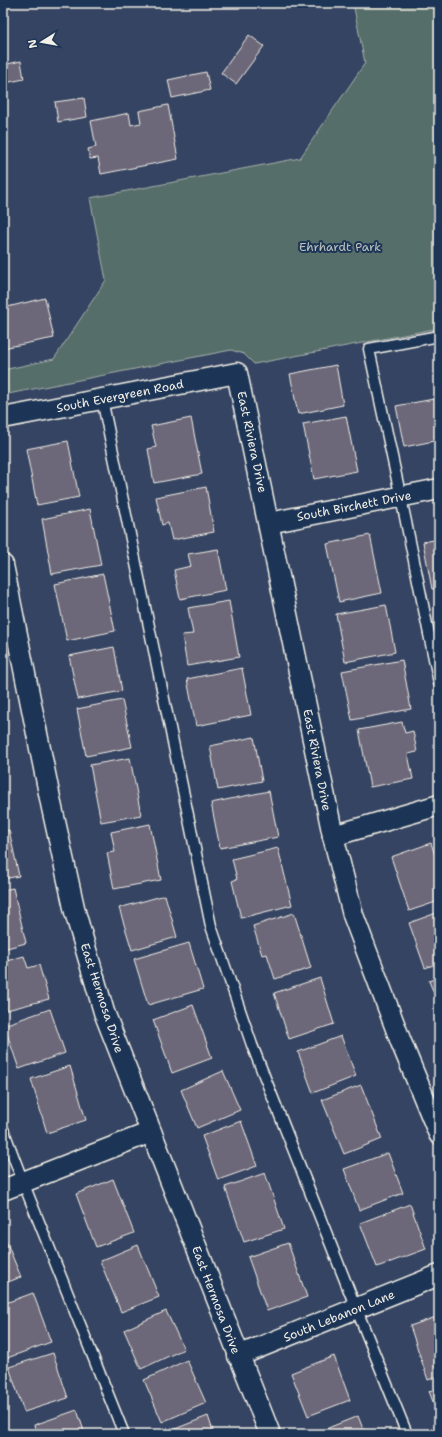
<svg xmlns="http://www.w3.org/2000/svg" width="442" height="1437" viewBox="0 0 442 1437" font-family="'Shantell Sans',sans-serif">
<rect width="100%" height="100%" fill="#354462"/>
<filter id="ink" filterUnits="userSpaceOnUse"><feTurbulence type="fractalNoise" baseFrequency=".025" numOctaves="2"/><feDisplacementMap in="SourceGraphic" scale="8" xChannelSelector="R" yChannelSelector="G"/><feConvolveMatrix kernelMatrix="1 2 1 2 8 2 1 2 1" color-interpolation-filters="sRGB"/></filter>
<g filter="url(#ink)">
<!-- green -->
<path fill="#576e6b" stroke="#a6b0aa" d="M353 3H439V328L254 364 244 354 231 350 3 395V370L54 359 106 280 90 198 300 158 365 63Z"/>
<!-- building -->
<g fill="#6c677a" stroke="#f4f1e8">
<path d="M249 35 264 46 236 84 221 73Z"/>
<path d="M21 61 24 79 5 83 3 65Z"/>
<path d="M206 72 210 90 172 98 168 80Z"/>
<path d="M84 98 87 117 58 122 55 102Z"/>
<path d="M168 105 178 159 101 174 98 158 90 159 88 149 96 147 91 121 129 113 131 125 141 123 139 111Z"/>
<path d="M45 298 54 338 3 348V308Z"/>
<path d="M336 365 343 405 298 414 290 374Z"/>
<path d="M439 398V440L404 447 396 406Z"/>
<path d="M346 416 357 471 314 479 303 424Z"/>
<path d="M191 418 202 474 154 483 148 449 156 447 151 426Z"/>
<path d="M68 441 79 497 37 505 26 449Z"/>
<path d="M206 487 214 532 172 540 168 523 162 525 156 497Z"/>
<path d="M90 509 101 565 52 574 42 519Z"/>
<path d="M370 535 382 593 339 602 327 544Z"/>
<path d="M439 539V588L432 589 423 542Z"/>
<path d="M218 549 226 590 180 599 174 570 191 566 188 554Z"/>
<path d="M103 574 115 631 67 641 55 584Z"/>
<path d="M229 601 239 657 187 666 182 635 193 634 188 608Z"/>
<path d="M386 605 395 652 345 662 336 614Z"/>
<path d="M114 647 122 691 78 699 69 656Z"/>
<path d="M402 660 411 709 352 720 342 671Z"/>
<path d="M242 668 251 715 196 726 187 679Z"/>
<path d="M122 700 132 747 86 756 77 709Z"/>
<path d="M402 722 405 733 413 731 417 752 408 754 413 779 370 787 359 730Z"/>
<path d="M254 737 262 781 218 790 210 746Z"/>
<path d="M130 758 141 815 101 822 90 765Z"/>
<path d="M269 791 278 837 220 848 211 803Z"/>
<path d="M150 824 161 880 114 889 107 853 115 852 111 832Z"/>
<path d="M9 830 19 876 3 879V831Z"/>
<path d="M431 843 439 867V901L409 911 391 857Z"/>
<path d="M278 848 292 905 241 918 232 881 237 879 232 859Z"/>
<path d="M13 888 26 943 3 949V890Z"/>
<path d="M165 895 177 937 132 950 119 908Z"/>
<path d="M439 912V963L425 968 409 923Z"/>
<path d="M294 913 311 968 275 979 267 954 262 955 253 926Z"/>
<path d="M189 943 203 989 148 1005 134 959Z"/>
<path d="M24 956 28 968 39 965 49 999 3 1011V962Z"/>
<path d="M439 977V1006L429 981Z"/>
<path d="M320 978 334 1024 289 1039 274 993Z"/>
<path d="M193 1005 212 1058 172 1073 153 1020Z"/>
<path d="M50 1009 65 1053 19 1069 4 1025Z"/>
<path d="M341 1036 356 1076 313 1093 298 1052Z"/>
<path d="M70 1066 86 1120 47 1133 31 1079Z"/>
<path d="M223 1071 240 1110 197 1128 181 1090Z"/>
<path d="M361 1085 382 1139 344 1154 322 1100Z"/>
<path d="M241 1121 257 1166 218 1180 202 1136Z"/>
<path d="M388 1153 403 1193 359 1210 344 1169Z"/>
<path d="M265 1173 284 1229 244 1242 225 1187Z"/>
<path d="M113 1179 134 1233 96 1247 76 1194Z"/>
<path d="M410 1204 426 1249 377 1267 360 1223Z"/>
<path d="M3 1234 21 1277 3 1284Z"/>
<path d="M288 1243 307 1297 267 1311 248 1257Z"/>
<path d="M138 1245 159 1297 121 1312 100 1261Z"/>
<path d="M33 1293 51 1342 7 1358 3 1346V1304Z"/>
<path d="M166 1311 184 1349 141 1369 124 1330Z"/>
<path d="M439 1316V1376L428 1380 410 1326Z"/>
<path d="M53 1353 68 1398 24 1412 9 1367Z"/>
<path d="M334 1356 350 1400 308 1416 291 1373Z"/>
<path d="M187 1360 206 1403 162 1422 144 1380Z"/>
<path d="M439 1388V1418L429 1391Z"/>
<path d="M77 1410 85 1434H37L34 1425Z"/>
<path d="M208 1416 214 1434H171L170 1431Z"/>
<path d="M358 1416 365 1434H313Z"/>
</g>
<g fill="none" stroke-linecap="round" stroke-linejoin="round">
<!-- lane casing -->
<g stroke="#f4f1e8" stroke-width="13">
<g id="lane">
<path d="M439 336 369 349 405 517 439 683"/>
<path d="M102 399 211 926 252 1045 350 1293 407 1434"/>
<path d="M3 1129 23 1182 124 1434"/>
</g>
</g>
<!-- street casing -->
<g stroke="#f4f1e8" stroke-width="23">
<g id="street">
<path d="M3 418 237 373 333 836 353 915 401 1042 439 1134"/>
<path d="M269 523 439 489"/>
<path d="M3 565 52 808 75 912 104 1012 270 1434"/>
<path d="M333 836 439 805"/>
<path d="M3 1190 151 1132"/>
<path d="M238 1356 439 1275"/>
</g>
</g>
<!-- lane -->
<use href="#lane" stroke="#1d3557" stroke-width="10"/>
<!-- street -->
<use href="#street" stroke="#1d3557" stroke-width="20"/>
</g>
</g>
<g text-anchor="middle" stroke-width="4" stroke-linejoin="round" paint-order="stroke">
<!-- park labels -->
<g font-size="12" fill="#bdc3bc" stroke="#1d3557">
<text x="340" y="251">Ehrhardt Park</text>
</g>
<!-- street labels -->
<g font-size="12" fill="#f4f1e8" stroke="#1d3557">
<text transform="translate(120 396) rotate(-11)" y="4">South Evergreen Road</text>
<text transform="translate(252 442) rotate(78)" y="4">East Riviera Drive</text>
<text transform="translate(354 506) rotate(-11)" y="4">South Birchett Drive</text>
<text transform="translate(317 760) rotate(79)" y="4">East Riviera Drive</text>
<text transform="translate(102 998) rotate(72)" y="4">East Hermosa Drive</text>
<text transform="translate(216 1300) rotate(69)" y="4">East Hermosa Drive</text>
<text transform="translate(339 1316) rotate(-22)" y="4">South Lebanon Lane</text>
</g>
</g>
<!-- margin -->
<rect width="442" height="1437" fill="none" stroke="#1d3557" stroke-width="16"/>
<rect x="8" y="8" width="426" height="1421" fill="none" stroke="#f4f1e8" stroke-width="1.5" filter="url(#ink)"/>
<!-- north arrow -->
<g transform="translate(42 42) rotate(259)" stroke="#1d3557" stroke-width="3" paint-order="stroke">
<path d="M0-3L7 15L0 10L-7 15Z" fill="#f4f1e8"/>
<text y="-6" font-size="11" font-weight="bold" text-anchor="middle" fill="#f4f1e8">N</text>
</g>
</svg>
